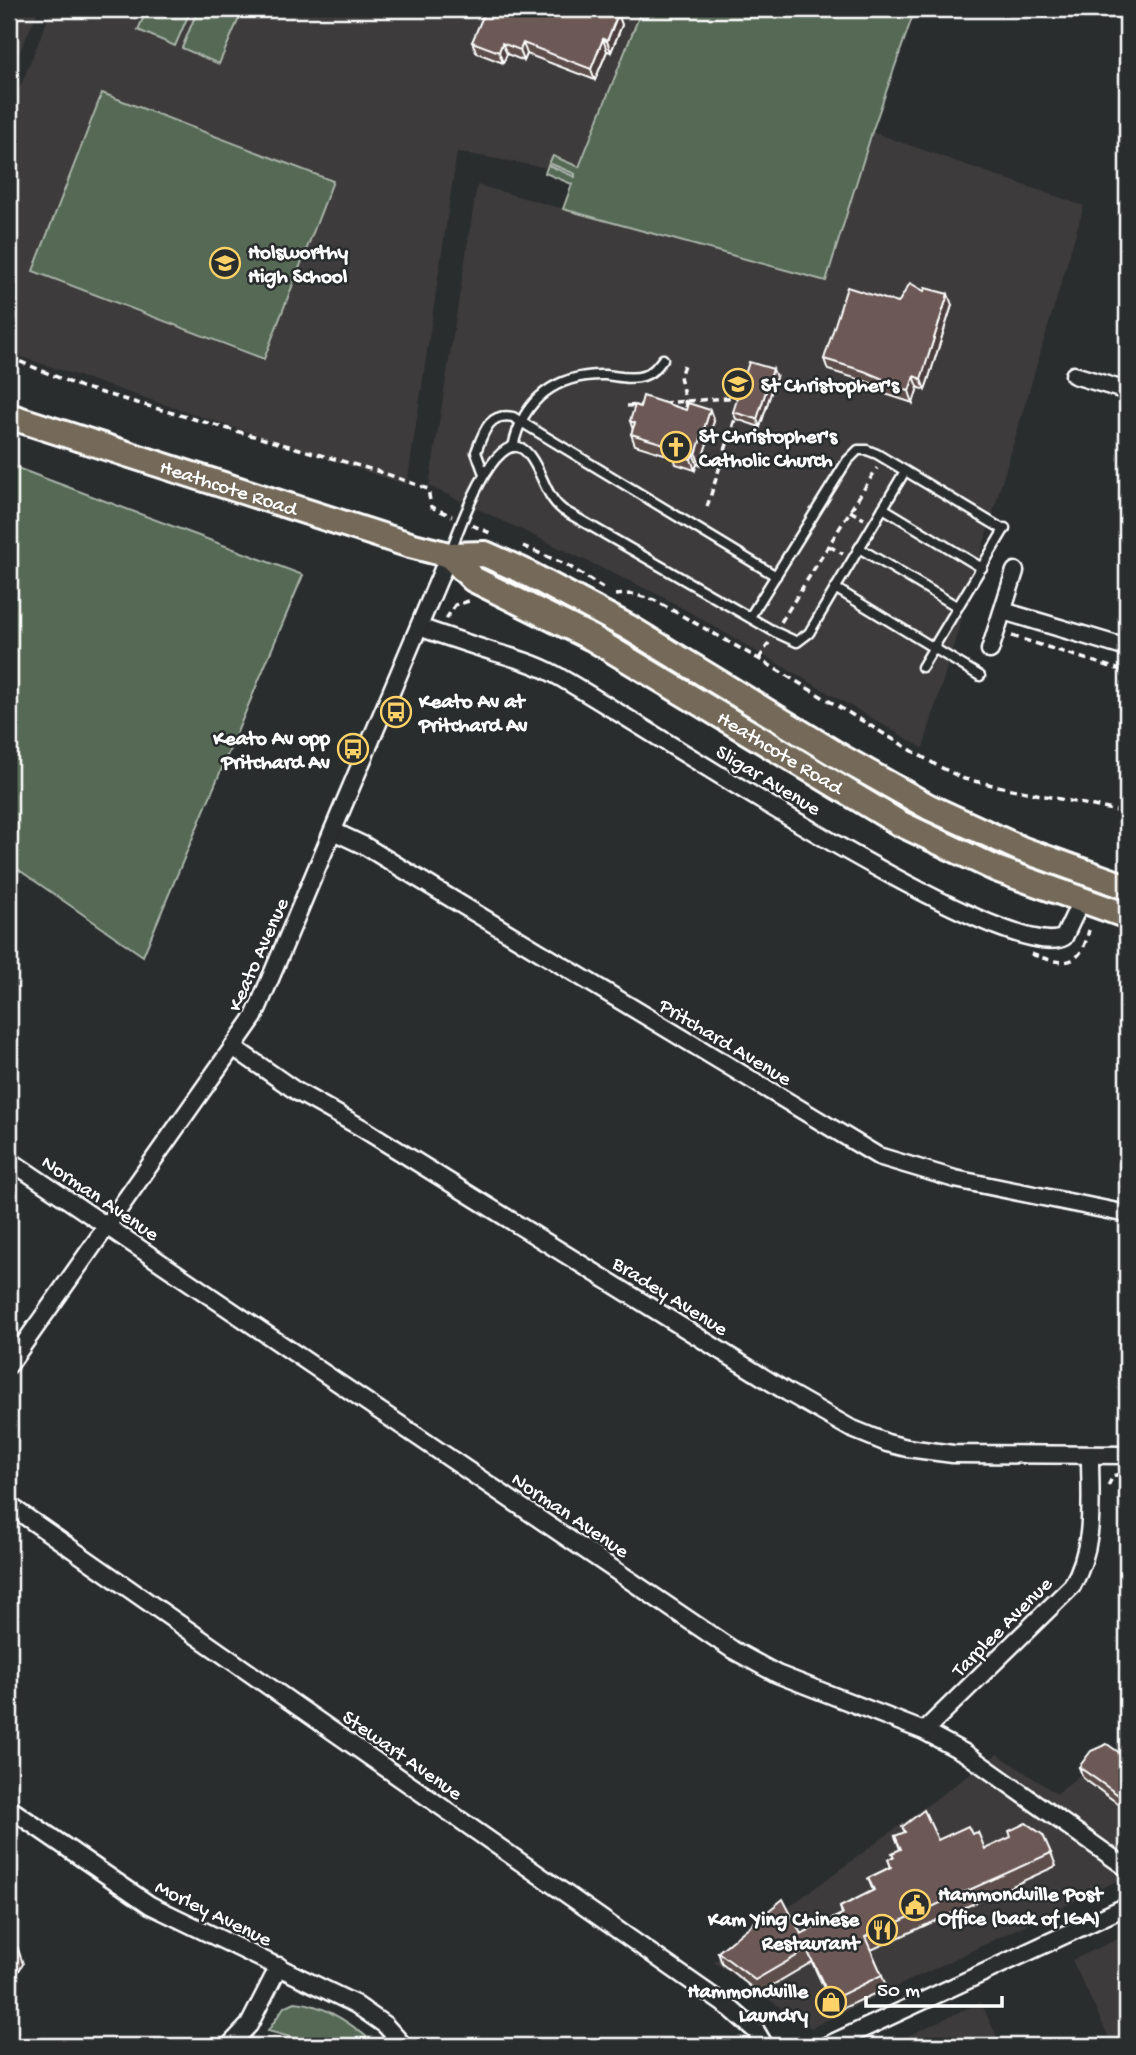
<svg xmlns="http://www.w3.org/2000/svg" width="1136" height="2055" viewBox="0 0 1136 2055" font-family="'Gochi Hand',sans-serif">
<rect width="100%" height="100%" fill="#2a2d2e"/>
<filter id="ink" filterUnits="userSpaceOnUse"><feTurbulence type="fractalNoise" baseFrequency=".0143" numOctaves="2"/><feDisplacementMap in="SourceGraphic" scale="14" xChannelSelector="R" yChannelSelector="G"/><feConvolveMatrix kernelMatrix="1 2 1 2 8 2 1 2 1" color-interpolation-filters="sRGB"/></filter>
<g filter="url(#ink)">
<!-- built -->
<g fill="#3e3a3a">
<path d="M9 9H39L9 76Z"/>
<path d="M52 9H642L576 173 457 152 407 485 9 353V114Z"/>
<path d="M872 132 1084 206 923 748 665 598 429 486 477 185 825 281Z"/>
<path d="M997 1754 1057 1794 1095 1762 1127 1766V1876L811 2028 714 1962Z"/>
<path d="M1127 1935V2046H1113L1072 1960Z"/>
<path d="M981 2002 1001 2046H886Z"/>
</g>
<!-- green -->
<g fill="#546955" stroke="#aab4aa" stroke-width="2">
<path d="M147 9H191L175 46 138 30Z"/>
<path d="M198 9H243L219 64 182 48Z"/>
<path d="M642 9H915L872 132 826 281 563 209 572 184 545 173 548 165 575 177V174L549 163 553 156 579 167Z"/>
<path d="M102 93 333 181 264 359 33 271Z"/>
<path d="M9 465 303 575 143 956 9 863Z"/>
<path d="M295 2002C326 2004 355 2026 377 2046H298L294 2038 268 2031 284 2007Z"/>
</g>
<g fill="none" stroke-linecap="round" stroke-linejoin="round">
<!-- lane casing -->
<g stroke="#fff" stroke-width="13">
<g id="lane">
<path d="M513 447C523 399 556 374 605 375 617 376 631 380 643 376 652 373 657 367 663 359"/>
<path d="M484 474 476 452C483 434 488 412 513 417L776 576"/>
<path d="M883 508 982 568"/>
<path d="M859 548 958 607"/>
<path d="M451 550C458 532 498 415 529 455 543 473 545 496 563 510L775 632 797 642 809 633 905 471"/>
<path d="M835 588 980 676"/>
<path d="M750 617 847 461 858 450H867L877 454 1004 530"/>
<path d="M922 667 1005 528"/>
</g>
</g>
<!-- street casing -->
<g stroke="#fff" stroke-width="21">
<g id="street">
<path d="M1074 375 1127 391"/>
<path d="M1003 611 1127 648"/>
<path d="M419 627C444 636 469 644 494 652 515 658 536 664 554 674 625 712 1008 970 1064 937L1081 901"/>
<path d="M990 650 1015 571"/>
<path d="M333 831 365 846 447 896 878 1156 955 1179 1127 1214"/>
<path d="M233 1047 296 1091 362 1128 787 1392 850 1428 887 1443 907 1448 953 1454 1127 1455"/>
<path d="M9 1160 733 1650 777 1674 924 1731 965 1753 1127 1868"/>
<path d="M9 1365 254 1017 449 555"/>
<path d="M9 1505 731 2009 756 2031 765 2046"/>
<path d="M924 1731 1072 1586C1096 1545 1090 1501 1090 1455"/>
<path d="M9 1808 150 1905 355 2004 385 2025 404 2046"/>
<path d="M229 2046 249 2025 279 1966"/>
<path d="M826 2046 1127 1906"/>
</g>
</g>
<!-- primary casing -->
<g stroke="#fff" stroke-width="30">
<g id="primary">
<path id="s1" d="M9 416 410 545 449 555 485 554 523 571 628 627 844 759 929 807 1021 849 1127 887"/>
<path id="s2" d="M449 555 473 579 592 638 899 823 996 869 1127 916"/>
</g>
</g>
<!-- path -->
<g stroke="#fff" stroke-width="3.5" stroke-dasharray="7 5" stroke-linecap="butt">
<path d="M9 357 81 387 384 473 428 489 431 507 452 516"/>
<path d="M684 365 680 376 687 411"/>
<path d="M663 403 739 397"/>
<path d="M627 406 645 405"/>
<path d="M707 507 736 416"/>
<path d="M850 511 864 519"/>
<path d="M472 525 490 533"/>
<path d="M523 546 567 565 603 588"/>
<path d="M829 546 843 554"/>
<path d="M615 595 632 594 654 600 759 659 936 765 964 779 1127 813"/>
<path d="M446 619 455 605 469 601"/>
<path d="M781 622 877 468"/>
<path d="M1012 636 1127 672"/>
<path d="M759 659 770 641"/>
<path d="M1031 954C1063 965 1080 970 1089 930"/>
<path d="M1108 1486 1113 1476 1122 1473"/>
<path d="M420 2038 426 2046"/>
</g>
<!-- lane -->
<use href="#lane" stroke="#2a2d2e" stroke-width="8"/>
<!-- street -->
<use href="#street" stroke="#2a2d2e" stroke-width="16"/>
<!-- primary -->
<use href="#primary" stroke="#746a5a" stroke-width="24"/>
</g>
<!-- wall -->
<g fill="#5d4d4b" stroke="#fff" stroke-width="2">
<path d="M618 14 622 25 611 52 607 51 595 80 527 54 524 61 507 54 503 63 477 53 472 42Z"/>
<path d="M924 291 952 305 925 390 918 387 913 403 885 394 883 388 868 382 828 370 824 359 898 303Z"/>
<path d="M776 377 760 427 736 419 733 412Z"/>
<path d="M630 421H714L700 465 697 464 695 470 676 464 674 457 635 445 631 434 633 430Z"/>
<path d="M1127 1758V1810L1083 1778 1079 1767Z"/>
<path d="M972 1834 985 1849 1051 1853 1056 1866 871 1950 887 1988 835 2012 812 1962 759 1993 722 1964 718 1952 801 1934 842 1914 840 1907 873 1891 868 1878 891 1867 888 1859 894 1857 900 1849 895 1836 938 1840Z"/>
</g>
<!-- shaded-wall -->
<g fill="#4c3e3d" stroke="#fff" stroke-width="2">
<path d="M618 14 622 25 611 52 607 41Z"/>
<path d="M603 39 607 51 595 80 591 69Z"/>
<path d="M502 43 507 54 503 63 499 52Z"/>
<path d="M523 43 527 54 524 61 520 50Z"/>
<path d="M948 294 952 305 925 390 921 379Z"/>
<path d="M773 369 776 377 760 427 757 419Z"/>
<path d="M914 376 918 387 913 403 909 391Z"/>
<path d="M710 410 714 421 700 465 696 454Z"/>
<path d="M693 453 697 464 695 470 691 459Z"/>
<path d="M18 1949 23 1964 9 1987V1964Z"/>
</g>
<!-- building -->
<g fill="#6c5957" stroke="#fff" stroke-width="2">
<path d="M486 9H606L618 14 607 41 603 39 591 69 523 43 520 50 502 43 499 52 472 42Z"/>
<path d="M910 283 924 291 925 288 948 294 921 379 914 376 909 391 881 383 883 379 864 371 824 359 847 287 898 303Z"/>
<path d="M749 362 773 369 757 419 733 412Z"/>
<path d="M643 396 686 410 688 403 710 410 696 454 693 453 691 459 672 453 674 447 631 434 635 423 630 421 635 405 640 407Z"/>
<path d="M1107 1744 1127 1758V1801L1079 1767 1091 1751Z"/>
<path d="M924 1810 938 1840 968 1826 972 1834 978 1832 985 1849 1011 1837 1009 1831 1026 1823 1043 1835 1051 1853 865 1937 882 1975 831 2000 807 1950 755 1980 718 1952 783 1899 801 1934 843 1914 840 1907 874 1890 868 1878 891 1867 888 1859 894 1857 892 1853 901 1849 895 1836 905 1832 902 1827Z"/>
<path d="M9 1943 18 1949 9 1964Z"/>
</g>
</g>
<!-- icons -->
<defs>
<g id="school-ring" transform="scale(1.575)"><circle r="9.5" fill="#2a2d2e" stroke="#ffd166" stroke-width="1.5"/><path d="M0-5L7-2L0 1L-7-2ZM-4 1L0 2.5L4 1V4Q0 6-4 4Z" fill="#ffd166"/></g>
<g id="church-ring" transform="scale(1.575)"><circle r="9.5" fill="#2a2d2e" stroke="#ffd166" stroke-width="1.5"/><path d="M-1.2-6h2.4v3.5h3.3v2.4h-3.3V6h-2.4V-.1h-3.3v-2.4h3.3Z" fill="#ffd166"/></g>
<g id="bus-ring" transform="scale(1.575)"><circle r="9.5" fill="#2a2d2e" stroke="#ffd166" stroke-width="1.5"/><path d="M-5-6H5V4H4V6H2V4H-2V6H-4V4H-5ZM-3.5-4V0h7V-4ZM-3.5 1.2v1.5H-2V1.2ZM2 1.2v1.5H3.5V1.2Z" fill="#ffd166"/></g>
<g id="civic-ring" transform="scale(1.575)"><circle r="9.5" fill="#2a2d2e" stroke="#ffd166" stroke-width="1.5"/><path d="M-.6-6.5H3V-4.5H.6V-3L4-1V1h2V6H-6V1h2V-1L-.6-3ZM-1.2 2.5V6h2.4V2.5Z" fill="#ffd166"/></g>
<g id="restaurant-ring" transform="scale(1.575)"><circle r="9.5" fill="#2a2d2e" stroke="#ffd166" stroke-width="1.5"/><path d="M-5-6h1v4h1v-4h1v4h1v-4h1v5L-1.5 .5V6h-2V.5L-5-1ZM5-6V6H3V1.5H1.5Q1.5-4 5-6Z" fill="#ffd166"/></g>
<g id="shop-ring" transform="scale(1.575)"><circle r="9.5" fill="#2a2d2e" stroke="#ffd166" stroke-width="1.5"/><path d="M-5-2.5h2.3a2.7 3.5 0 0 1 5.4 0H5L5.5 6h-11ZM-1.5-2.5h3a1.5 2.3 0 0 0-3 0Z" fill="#ffd166"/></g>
</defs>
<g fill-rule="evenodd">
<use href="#school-ring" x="225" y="263"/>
<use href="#school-ring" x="738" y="384"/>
<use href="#church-ring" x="676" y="447"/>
<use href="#bus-ring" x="396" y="712"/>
<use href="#bus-ring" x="353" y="749"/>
<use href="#civic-ring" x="915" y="1905"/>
<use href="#restaurant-ring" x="882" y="1930"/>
<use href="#shop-ring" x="831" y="2002"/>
</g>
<g text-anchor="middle" stroke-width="5" stroke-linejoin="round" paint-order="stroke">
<!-- poi labels -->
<g font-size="21" font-weight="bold" fill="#fff" stroke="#2a2d2e" text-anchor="start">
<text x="248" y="258">Holsworthy<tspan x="248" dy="24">High School</tspan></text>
<text x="761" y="391">St Christopher's</text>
<text x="699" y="442">St Christopher's<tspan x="699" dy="24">Catholic Church</tspan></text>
<text x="419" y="707">Keato Av at<tspan x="419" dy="24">Pritchard Av</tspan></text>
<text x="330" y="744" text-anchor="end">Keato Av opp<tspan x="330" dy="24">Pritchard Av</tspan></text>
<text x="938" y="1900">Hammondville Post<tspan x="938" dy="24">Office (back of IGA)</tspan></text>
<text x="859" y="1925" text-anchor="end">Kam Ying Chinese<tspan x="859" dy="24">Restaurant</tspan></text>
<text x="808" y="1997" text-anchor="end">Hammondville<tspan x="808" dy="24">Laundry</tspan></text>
</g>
<!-- street labels -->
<g font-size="21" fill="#fff" stroke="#2a2d2e">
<text dy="7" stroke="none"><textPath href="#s1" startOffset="231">Heathcote Road</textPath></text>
<text dy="7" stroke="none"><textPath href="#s2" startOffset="387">Heathcote Road</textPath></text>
<text transform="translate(769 779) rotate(31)" y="7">Sligar Avenue</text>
<text transform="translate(257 954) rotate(-66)" y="7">Keato Avenue</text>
<text transform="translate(726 1041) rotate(31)" y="7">Pritchard Avenue</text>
<text transform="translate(101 1197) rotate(34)" y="7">Norman Avenue</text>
<text transform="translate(671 1295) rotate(32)" y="7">Bradey Avenue</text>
<text transform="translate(571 1514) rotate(34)" y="7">Norman Avenue</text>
<text transform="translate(1001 1626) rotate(-45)" y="7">Tarplee Avenue</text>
<text transform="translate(403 1754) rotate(35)" y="7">Stewart Avenue</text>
<text transform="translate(214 1912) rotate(26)" y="7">Morley Avenue</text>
</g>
</g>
<!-- margin -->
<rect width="1136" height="2055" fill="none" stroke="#2a2d2e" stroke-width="35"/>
<rect x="18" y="18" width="1101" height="2020" fill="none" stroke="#fff" stroke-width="2.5" filter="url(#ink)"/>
<!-- scale -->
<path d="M866 1996v10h136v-10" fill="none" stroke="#ffffff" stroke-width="3.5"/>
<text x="877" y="1996" font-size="21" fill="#ffffff" stroke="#2a2d2e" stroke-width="5" paint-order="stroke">50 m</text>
</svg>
